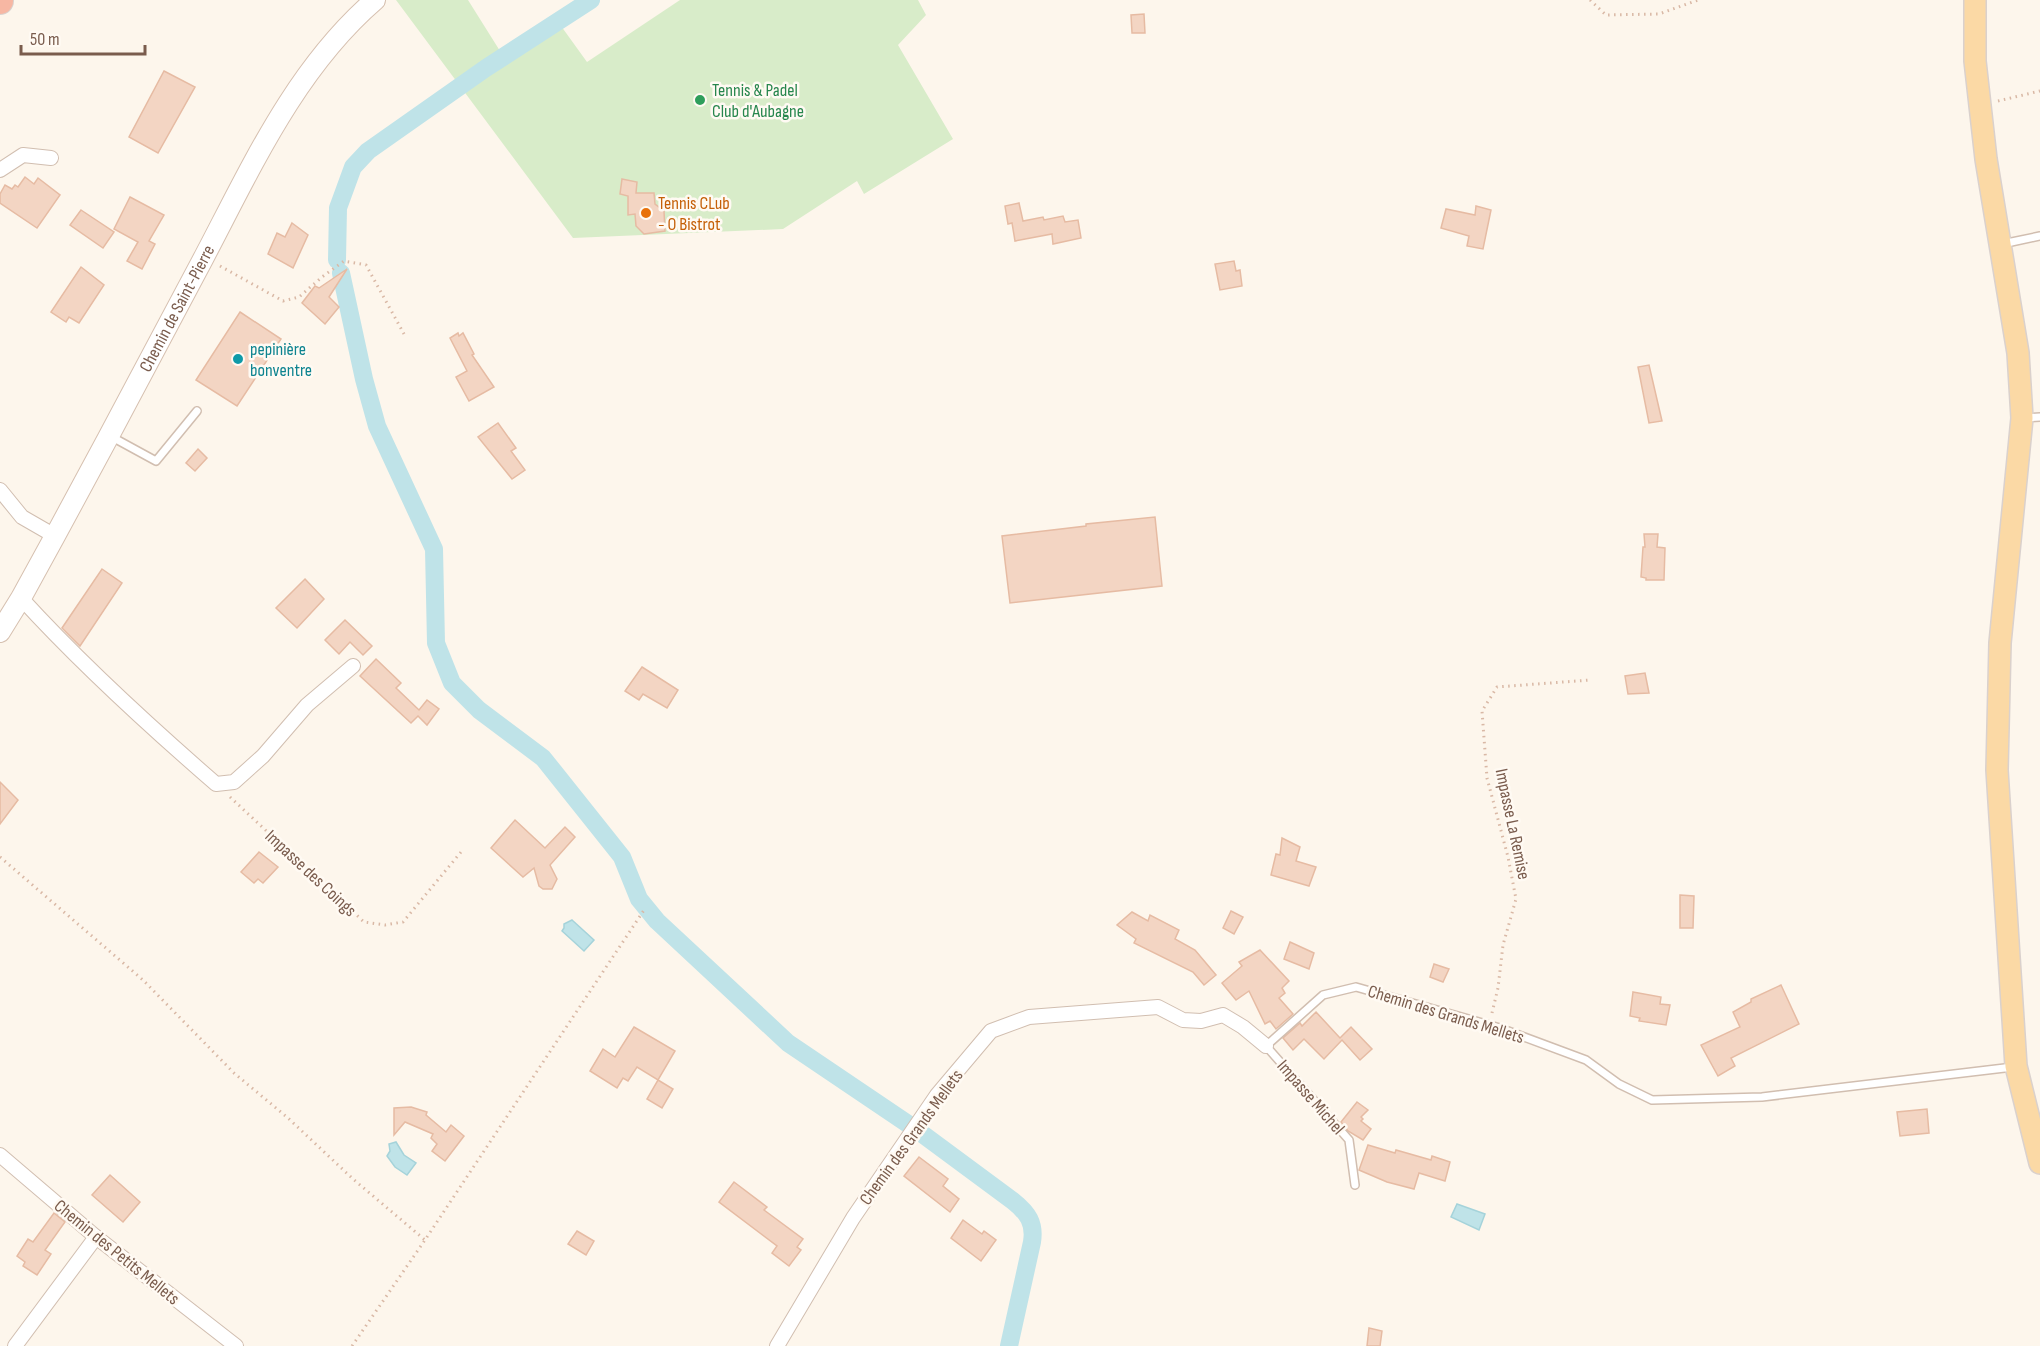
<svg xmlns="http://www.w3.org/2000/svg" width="2040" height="1346" viewBox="0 0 2040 1346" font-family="'Sofia Sans Condensed',sans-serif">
<rect width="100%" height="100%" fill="#fdf6ec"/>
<!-- green -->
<path fill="#d8ecc9" d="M396 0H468L500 51 556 19 587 62 680 0H918L926 15 898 45 953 139 864 194 857 181 783 229 573 238Z"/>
<!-- water -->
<g fill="#bfe3e8" stroke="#a5d3da" stroke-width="1.5">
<path d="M572 920 594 940 584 951 562 931 564 928V924Z"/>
<path d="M396 1142 404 1155 416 1163 407 1175 395 1167 387 1156 390 1151 389 1144Z"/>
<path d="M1457 1204 1485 1214 1479 1230 1451 1217Z"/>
</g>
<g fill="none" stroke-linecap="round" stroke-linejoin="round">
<!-- canal -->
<g stroke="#bfe3e8" stroke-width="18">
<path d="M337 260 338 208 353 167 368 151 486 68 591 0"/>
<path d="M341 273 364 379 377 426 434 549 436 643 452 683 479 710 543 758 622 857 639 899 657 921 788 1043 908 1124"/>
<path d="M917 1130 1013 1201C1028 1213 1035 1223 1032 1242L1009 1346"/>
</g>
</g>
<!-- building -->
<g fill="#f3d5c3" stroke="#e6bba3" stroke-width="1.5">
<path d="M1144 14 1145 33H1132L1131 15Z"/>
<path d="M164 71 195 87 158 153 129 137Z"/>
<path d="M25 177 34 184 38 178 60 195 37 228 0 203V194L5 185 12 189 15 185 18 187Z"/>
<path d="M622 179 637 182 636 193H654L655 204 664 211 665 231 644 234 636 226 635 214 628 215V196L620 194Z"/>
<path d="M130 197 164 215 149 241 155 244 142 269 127 261 138 242 114 229Z"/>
<path d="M1019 203 1023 221 1043 217 1044 220 1063 216 1065 222 1078 220 1081 238 1053 244 1052 234 1015 241 1012 223 1008 224 1005 206Z"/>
<path d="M1476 206 1491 210 1483 249 1467 246 1469 236 1441 228 1446 209 1475 215Z"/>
<path d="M81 210 114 232 103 248 70 225Z"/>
<path d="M292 223 308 235 293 268 268 254 277 233 285 237Z"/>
<path d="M1234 261 1236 271 1240 270 1242 286 1220 290 1215 264Z"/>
<path d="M81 267 104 285 79 323 69 317 66 322 51 312Z"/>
<path d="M347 269 329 297 339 307 325 324 302 303 315 286 319 288Z"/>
<path d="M240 312 281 339 237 406 196 380Z"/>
<path d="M458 333 459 336 463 333 474 354 472 355 494 387 469 401 456 377 467 371 450 338Z"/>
<path d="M1649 365 1662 421 1649 423 1638 367Z"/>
<path d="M498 423 516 448 511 451 525 470 512 479 478 437Z"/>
<path d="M198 449 207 458 195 471 186 463Z"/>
<path d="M1155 517 1162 586 1010 603 1002 536 1086 526V524Z"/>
<path d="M1644 534H1658L1657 547 1665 548 1664 580H1646V578L1641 577 1643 547H1645Z"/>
<path d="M102 569 122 583 80 646 62 628Z"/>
<path d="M305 579 324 599 297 628 276 608Z"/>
<path d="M345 620 372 646 363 655 350 642 339 654 325 640Z"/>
<path d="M376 659 401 683 396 688 419 710 427 700 439 709 427 725 418 716 411 723 360 676Z"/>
<path d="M642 667 678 690 667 708 643 694 639 700 625 691Z"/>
<path d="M1645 673 1649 693 1628 694 1625 676Z"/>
<path d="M0 782 18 800 0 824Z"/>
<path d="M515 820 545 848 565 827 575 837 550 865 557 879 552 889H543L539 886 534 868 523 877 491 848Z"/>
<path d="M1282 838 1300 847 1296 861 1316 867 1309 886 1271 875 1276 854 1280 855Z"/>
<path d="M259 852 278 867 263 883 258 879 254 883 241 872Z"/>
<path d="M1680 895 1694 896 1693 928H1680Z"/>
<path d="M1231 911 1243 917 1234 934 1223 928Z"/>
<path d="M1132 912 1148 921 1150 915 1179 930 1175 939 1195 950 1216 975 1204 985 1193 972 1134 943 1136 939 1117 925Z"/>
<path d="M1290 942 1314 953 1309 969 1284 959Z"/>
<path d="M1260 950 1289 981 1282 988 1285 993 1279 998 1293 1014 1276 1029 1270 1021 1265 1024 1249 991 1236 1000 1222 983 1242 966 1239 962Z"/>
<path d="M1434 964 1449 969 1443 982 1430 977Z"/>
<path d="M1781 985 1799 1024 1731 1058 1735 1066 1718 1076 1701 1045 1740 1027 1733 1012 1751 1002V999Z"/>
<path d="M1633 992 1661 997 1660 1004 1670 1005 1666 1025 1639 1021 1640 1018 1630 1016Z"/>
<path d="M1316 1012 1340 1038 1351 1027 1372 1049 1360 1060 1342 1040 1324 1059 1304 1039 1293 1050 1283 1038 1300 1023 1302 1026Z"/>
<path d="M634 1027 675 1051 658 1080 637 1067 628 1081 623 1078 617 1088 590 1071 603 1049 615 1057Z"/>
<path d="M658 1080 673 1089 662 1108 647 1099Z"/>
<path d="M1357 1102 1368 1110 1361 1117 1363 1119 1361 1121 1371 1129 1363 1140 1348 1131 1341 1122Z"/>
<path d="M411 1107 427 1112 426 1115 446 1132 451 1125 464 1136 445 1161 432 1151 437 1144 431 1138 433 1134 405 1122 394 1135V1108Z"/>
<path d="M1927 1109 1929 1133 1900 1136 1897 1112Z"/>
<path d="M1368 1145 1395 1153 1396 1150 1431 1160 1432 1156 1450 1162 1445 1181 1419 1173 1414 1189 1387 1182 1359 1170Z"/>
<path d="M919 1157 948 1179 943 1186 959 1199 950 1212 904 1176Z"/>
<path d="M110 1175 140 1202 123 1222 92 1195Z"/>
<path d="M734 1182 767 1207 764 1210 803 1239 797 1247 801 1250 789 1266 772 1253 777 1246 719 1202Z"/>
<path d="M54 1213 65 1222 45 1250 51 1254 37 1275 23 1266 25 1262 17 1256 28 1239 33 1242Z"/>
<path d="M963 1220 982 1234 984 1231 996 1240 981 1261 951 1238Z"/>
<path d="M577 1231 594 1241 586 1255 568 1244Z"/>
<path d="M1369 1328 1382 1331 1380 1346H1367Z"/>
</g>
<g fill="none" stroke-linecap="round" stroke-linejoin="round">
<!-- lane casing -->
<g stroke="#d1beb0" stroke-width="10">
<g id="lane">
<path d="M2002 244 2040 236"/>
<path d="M2025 418 2040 417"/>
<path d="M112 437 156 461 197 411"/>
<path d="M1355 1185 1349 1140 1266 1046 1323 995 1356 987 1500 1028 1586 1060 1619 1084 1652 1100 1762 1097 2013 1067"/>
</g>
</g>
<!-- street casing -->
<g stroke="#d1beb0" stroke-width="16">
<g id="street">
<path d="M0 170 23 155 51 158"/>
<path d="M0 490 22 517 55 536"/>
<path d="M21 598C82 665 148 725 216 784L234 782 263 756 307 705 353 666"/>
<path d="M0 1155 96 1237 236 1346"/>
<path d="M15 1346 96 1237"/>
<path d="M777 1346 853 1218 937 1095 991 1031 1029 1017 1158 1007 1183 1020 1201 1021 1223 1015 1243 1027 1266 1046"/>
</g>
</g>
<!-- secondary casing -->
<g stroke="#d6c0b0" stroke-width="22">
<g id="secondary">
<path id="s1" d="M0 632 21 598 55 536C105 444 154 352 203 259 251 168 295 69 375 0"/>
</g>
</g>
<!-- primary casing -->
<g stroke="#dad1cd" stroke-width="24">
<path id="primary" d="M1975 0V61L1986 159 2018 353 2022 418 2000 643 1997 770 2016 1066 2040 1163"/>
</g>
<!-- highway casing -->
<g stroke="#dad1cd" stroke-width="28">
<path id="highway" d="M0 1V0"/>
</g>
<!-- path -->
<g stroke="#d9b8a5" stroke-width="3" stroke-dasharray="1.5 4.5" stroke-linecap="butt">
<path d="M1590 0 1606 15 1659 14 1698 0"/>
<path d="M1998 101 2040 91"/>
<path d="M220 266 283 301 299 297 322 277 344 261 366 265 404 334"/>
<path d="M230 797 364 922 385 925 403 922 461 852"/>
<path d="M0 857 143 980 234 1073 288 1118 353 1179 425 1240"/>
<path d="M1492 1013 1498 988 1503 945 1516 899 1508 857 1487 778 1482 711 1497 687 1590 680"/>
<path d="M352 1346 425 1240 644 910"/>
</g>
<!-- lane -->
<use href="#lane" stroke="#fff" stroke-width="7"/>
<!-- street -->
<use href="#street" stroke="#fff" stroke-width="14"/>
<!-- secondary -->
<use href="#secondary" stroke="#fff" stroke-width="20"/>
<!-- primary -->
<use href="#primary" stroke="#fbd9a5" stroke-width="21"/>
<!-- highway -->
<use href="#highway" stroke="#f7b7a3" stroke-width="26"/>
</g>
<!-- markers -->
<circle fill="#2e9e5b" stroke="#fffaf3" stroke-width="2" cx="700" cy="100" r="6"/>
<circle fill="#e8710a" stroke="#fffaf3" stroke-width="2" cx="646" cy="213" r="6"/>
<circle fill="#0f9aa8" stroke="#fffaf3" stroke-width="2" cx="238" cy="359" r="6"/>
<g text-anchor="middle" stroke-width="5" stroke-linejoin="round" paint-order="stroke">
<!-- leisure labels -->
<g font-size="18" fill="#27864d" stroke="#fffaf3" text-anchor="start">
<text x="712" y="96">Tennis &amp; Padel<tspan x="712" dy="21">Club d'Aubagne</tspan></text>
</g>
<!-- food labels -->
<g font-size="18" fill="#c56008" stroke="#fffaf3" text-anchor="start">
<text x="658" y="209">Tennis CLub<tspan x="658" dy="21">- O Bistrot</tspan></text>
</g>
<!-- street labels -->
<g font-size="18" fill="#7a5c4d" stroke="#fffaf3">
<text dy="6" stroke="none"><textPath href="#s1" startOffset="369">Chemin de Saint-Pierre</textPath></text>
<text transform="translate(1513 824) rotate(78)" y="6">Impasse La Remise</text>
<text transform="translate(311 873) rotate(43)" y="6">Impasse des Coings</text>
<text transform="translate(1446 1014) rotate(17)" y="6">Chemin des Grands Mellets</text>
<text transform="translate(1311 1097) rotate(49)" y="6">Impasse Michel</text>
<text transform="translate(911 1137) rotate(-54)" y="6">Chemin des Grands Mellets</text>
<text transform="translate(117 1252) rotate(39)" y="6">Chemin des Petits Mellets</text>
</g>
<!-- culture labels -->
<g font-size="18" fill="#0d838f" stroke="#fffaf3" text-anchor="start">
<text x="250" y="355">pepinière<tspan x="250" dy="21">bonventre</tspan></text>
</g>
</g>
<!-- scale -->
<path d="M21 45v9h124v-9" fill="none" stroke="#7a5c4d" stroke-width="3"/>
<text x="30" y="45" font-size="18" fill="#7a5c4d" stroke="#fffaf3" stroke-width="4.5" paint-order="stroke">50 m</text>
</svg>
